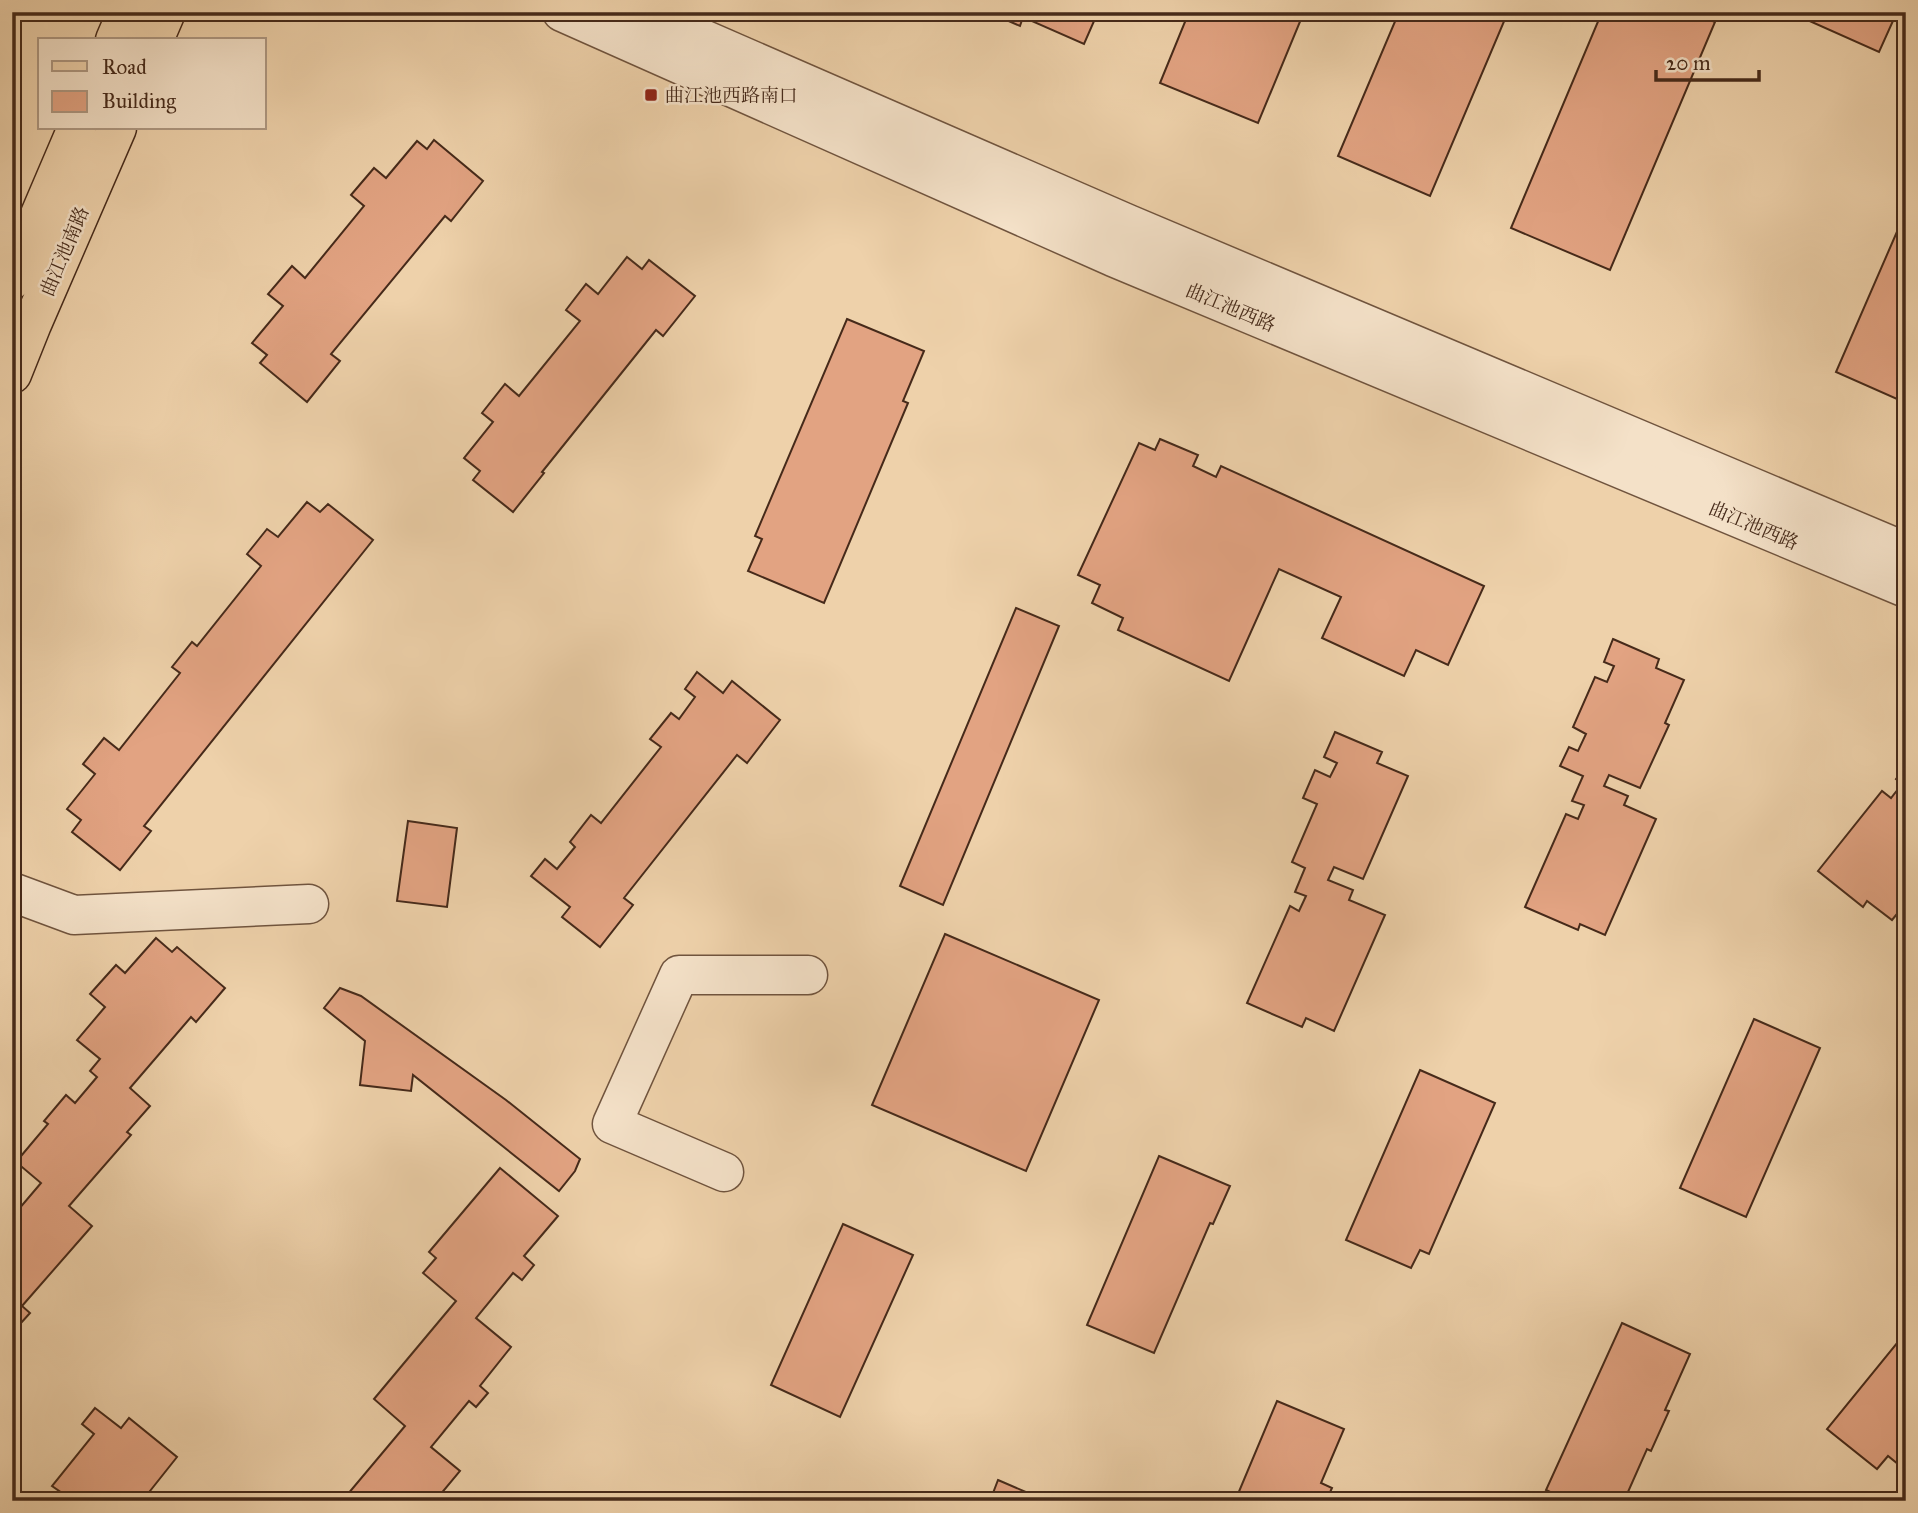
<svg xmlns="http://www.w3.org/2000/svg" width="1918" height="1513" viewBox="0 0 1918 1513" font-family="'IM FELL Great Primer','Noto Serif SC',serif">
<rect width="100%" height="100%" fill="#eed1aa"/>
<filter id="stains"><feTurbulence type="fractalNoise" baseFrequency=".00286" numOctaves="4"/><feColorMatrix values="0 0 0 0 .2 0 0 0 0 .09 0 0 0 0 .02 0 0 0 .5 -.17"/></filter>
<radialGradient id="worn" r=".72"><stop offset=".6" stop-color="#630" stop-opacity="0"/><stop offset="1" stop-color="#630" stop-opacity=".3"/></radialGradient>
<!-- building -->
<g fill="#e2a382" stroke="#462a1a" stroke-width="2">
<path d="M988 12H1098L1084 44 1023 17 1020 26Z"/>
<path d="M1189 12H1304L1258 123 1160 83Z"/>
<path d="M1399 12H1508L1430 196 1338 156Z"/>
<path d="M1602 12H1692L1715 22 1610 270 1511 228Z"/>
<path d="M1808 12H1897L1879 52 1805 19Z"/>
<path d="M434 140 483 181 451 221 445 216 331 354 340 361 307 402 260 363 267 355 252 343 283 306 268 294 292 266 305 278 364 206 351 195 374 168 386 178 417 141 427 149Z"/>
<path d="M1906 211V403L1836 372Z"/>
<path d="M627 257 642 269 649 260 695 296 663 336 656 330 542 472 544 473 513 512 473 480 480 471 464 458 493 422 482 413 505 384 519 396 580 321 566 310 586 284 598 294Z"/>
<path d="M847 319 924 351 903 401 908 403 824 603 748 571 762 539 755 536Z"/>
<path d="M1160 439 1198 455 1193 466 1216 477 1221 466 1484 586 1448 665 1416 650 1404 676 1322 638 1341 597 1279 569 1229 681 1118 630 1123 618 1092 603 1100 585 1078 575 1139 443 1155 450Z"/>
<path d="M307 502 320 512 328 504 373 540 144 826 151 831 120 870 72 832 81 820 67 809 95 774 83 764 104 738 119 750 180 673 172 667 192 642 197 646 261 566 247 554 267 529 278 537Z"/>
<path d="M1016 608 1059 626 943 905 900 886Z"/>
<path d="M1613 639 1659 659 1656 668 1684 680 1665 723 1669 725 1640 788 1609 775 1604 786 1628 796 1624 805 1656 819 1605 935 1580 924 1578 930 1525 907 1566 814 1578 819 1584 805 1572 801 1583 776 1560 766 1569 747 1578 751 1586 734 1573 727 1595 677 1607 682 1614 666 1604 662Z"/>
<path d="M697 672 723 693 732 681 780 720 747 763 737 755 624 898 633 905 600 947 562 917 570 907 531 876 545 859 557 869 575 847 570 842 591 815 601 823 661 747 650 739 671 713 679 719 695 697 685 689Z"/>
<path d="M1335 732 1382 752 1377 763 1408 776 1363 879 1334 867 1328 880 1353 890 1349 900 1385 915 1334 1031 1306 1018 1302 1027 1247 1003 1290 906 1299 911 1306 896 1295 892 1305 868 1292 862 1317 804 1303 798 1315 770 1330 777 1337 763 1324 757Z"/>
<path d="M1906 766V903L1892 920 1867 901 1863 907 1818 871 1882 791 1891 798 1902 784 1896 779Z"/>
<path d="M408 821 457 828 447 907 397 901Z"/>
<path d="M945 934 1099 1000 1026 1171 872 1105Z"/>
<path d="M156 938 172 952 177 947 225 988 196 1022 191 1017 130 1088 150 1106 127 1132 131 1135 69 1206 92 1226 22 1306 30 1313 12 1333V1217L41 1183 16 1162 48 1124 44 1121 66 1095 75 1103 97 1077 90 1071 100 1059 77 1040 105 1007 90 994 116 965 125 973Z"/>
<path d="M340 988 361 996 506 1100 580 1159 575 1171 559 1191 413 1075 411 1091 360 1085 365 1041 324 1008Z"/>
<path d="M1754 1019 1820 1048 1746 1217 1680 1188Z"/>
<path d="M1420 1070 1495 1103 1429 1254 1420 1250 1411 1268 1346 1240Z"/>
<path d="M1159 1156 1230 1186 1213 1224 1210 1223 1154 1353 1087 1325Z"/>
<path d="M500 1168 558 1216 524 1256 534 1265 522 1280 513 1273 476 1318 511 1347 480 1386 488 1393 476 1407 469 1401 431 1447 460 1471 435 1501H342L405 1426 374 1399 456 1301 423 1273 436 1258 429 1252Z"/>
<path d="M843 1224 913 1255 840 1417 771 1385Z"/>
<path d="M1622 1323 1690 1354 1665 1410 1669 1411 1651 1451 1647 1449 1624 1501H1569L1546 1490Z"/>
<path d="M1906 1332V1454L1898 1464 1888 1456 1877 1469 1827 1429Z"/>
<path d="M1277 1401 1344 1429 1321 1483 1332 1488 1326 1501H1235Z"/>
<path d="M95 1408 121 1428 129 1418 177 1457 142 1501H55L62 1493 52 1486 94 1434 82 1424Z"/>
<path d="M998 1480 1047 1501H990Z"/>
</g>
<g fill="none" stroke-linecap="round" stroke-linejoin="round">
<!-- minor casing -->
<g stroke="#70543e" stroke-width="41">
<g id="minor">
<path d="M562 12 1113 257 1906 588"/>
<path d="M641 12 1128 224 1906 552"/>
<path d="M12 892 74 915 309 904"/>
<path d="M724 1172 612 1124 679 975H808"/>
</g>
</g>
<!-- major casing -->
<g stroke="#462a1a" stroke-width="41">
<g id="major">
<path d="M115 40 127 12"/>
<path d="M154 40 166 12"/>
<path d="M12 280 77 128"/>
<path d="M12 374 32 324 117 128"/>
</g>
</g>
<!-- minor -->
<use href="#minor" stroke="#f4e1c8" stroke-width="38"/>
<!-- major -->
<use href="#major" stroke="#eed1aa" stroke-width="38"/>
</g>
<!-- markers -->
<rect fill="#8f2418" stroke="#f4e1c8" stroke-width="2.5" x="644" y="88" width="14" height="14" rx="3.5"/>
<g text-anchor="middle" stroke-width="5" stroke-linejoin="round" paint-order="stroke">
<!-- poi labels -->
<g font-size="19" fill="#462a1a" stroke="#f4e1c8" text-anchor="start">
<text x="665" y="102">曲江池西路南口</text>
</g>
<!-- street labels -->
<g font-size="19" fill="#462a1a" stroke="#f4e1c8">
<text transform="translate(64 251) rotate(-67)" y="7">曲江池南路</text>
<text transform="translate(1231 307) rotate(23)" y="7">曲江池西路</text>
<text transform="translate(1754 525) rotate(23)" y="7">曲江池西路</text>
</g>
</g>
<!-- margin -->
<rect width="1918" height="1513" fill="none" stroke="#eed1aa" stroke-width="42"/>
<rect x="14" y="14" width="1890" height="1485" fill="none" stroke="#462a1a" stroke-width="3.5"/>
<rect x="21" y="21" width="1876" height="1471" fill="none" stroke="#462a1a" stroke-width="2"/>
<!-- legend -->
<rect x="38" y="38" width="228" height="91" fill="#f4e1c8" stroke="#ae9882" stroke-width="2"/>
<rect x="52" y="61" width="35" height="10" fill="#eed1aa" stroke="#ae9882" stroke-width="2"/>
<text x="102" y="74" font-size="21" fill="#462a1a">Road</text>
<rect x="52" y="91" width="35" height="21" fill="#e2a382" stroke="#ae9882" stroke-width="2"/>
<text x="102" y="108" font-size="21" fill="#462a1a">Building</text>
<!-- scale -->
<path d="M1656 70v10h103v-10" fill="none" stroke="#462a1a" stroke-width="3.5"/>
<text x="1666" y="70" font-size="21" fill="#462a1a" stroke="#f4e1c8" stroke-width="5" paint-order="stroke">20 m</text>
<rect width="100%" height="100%" filter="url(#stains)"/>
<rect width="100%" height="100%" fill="url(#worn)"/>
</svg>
